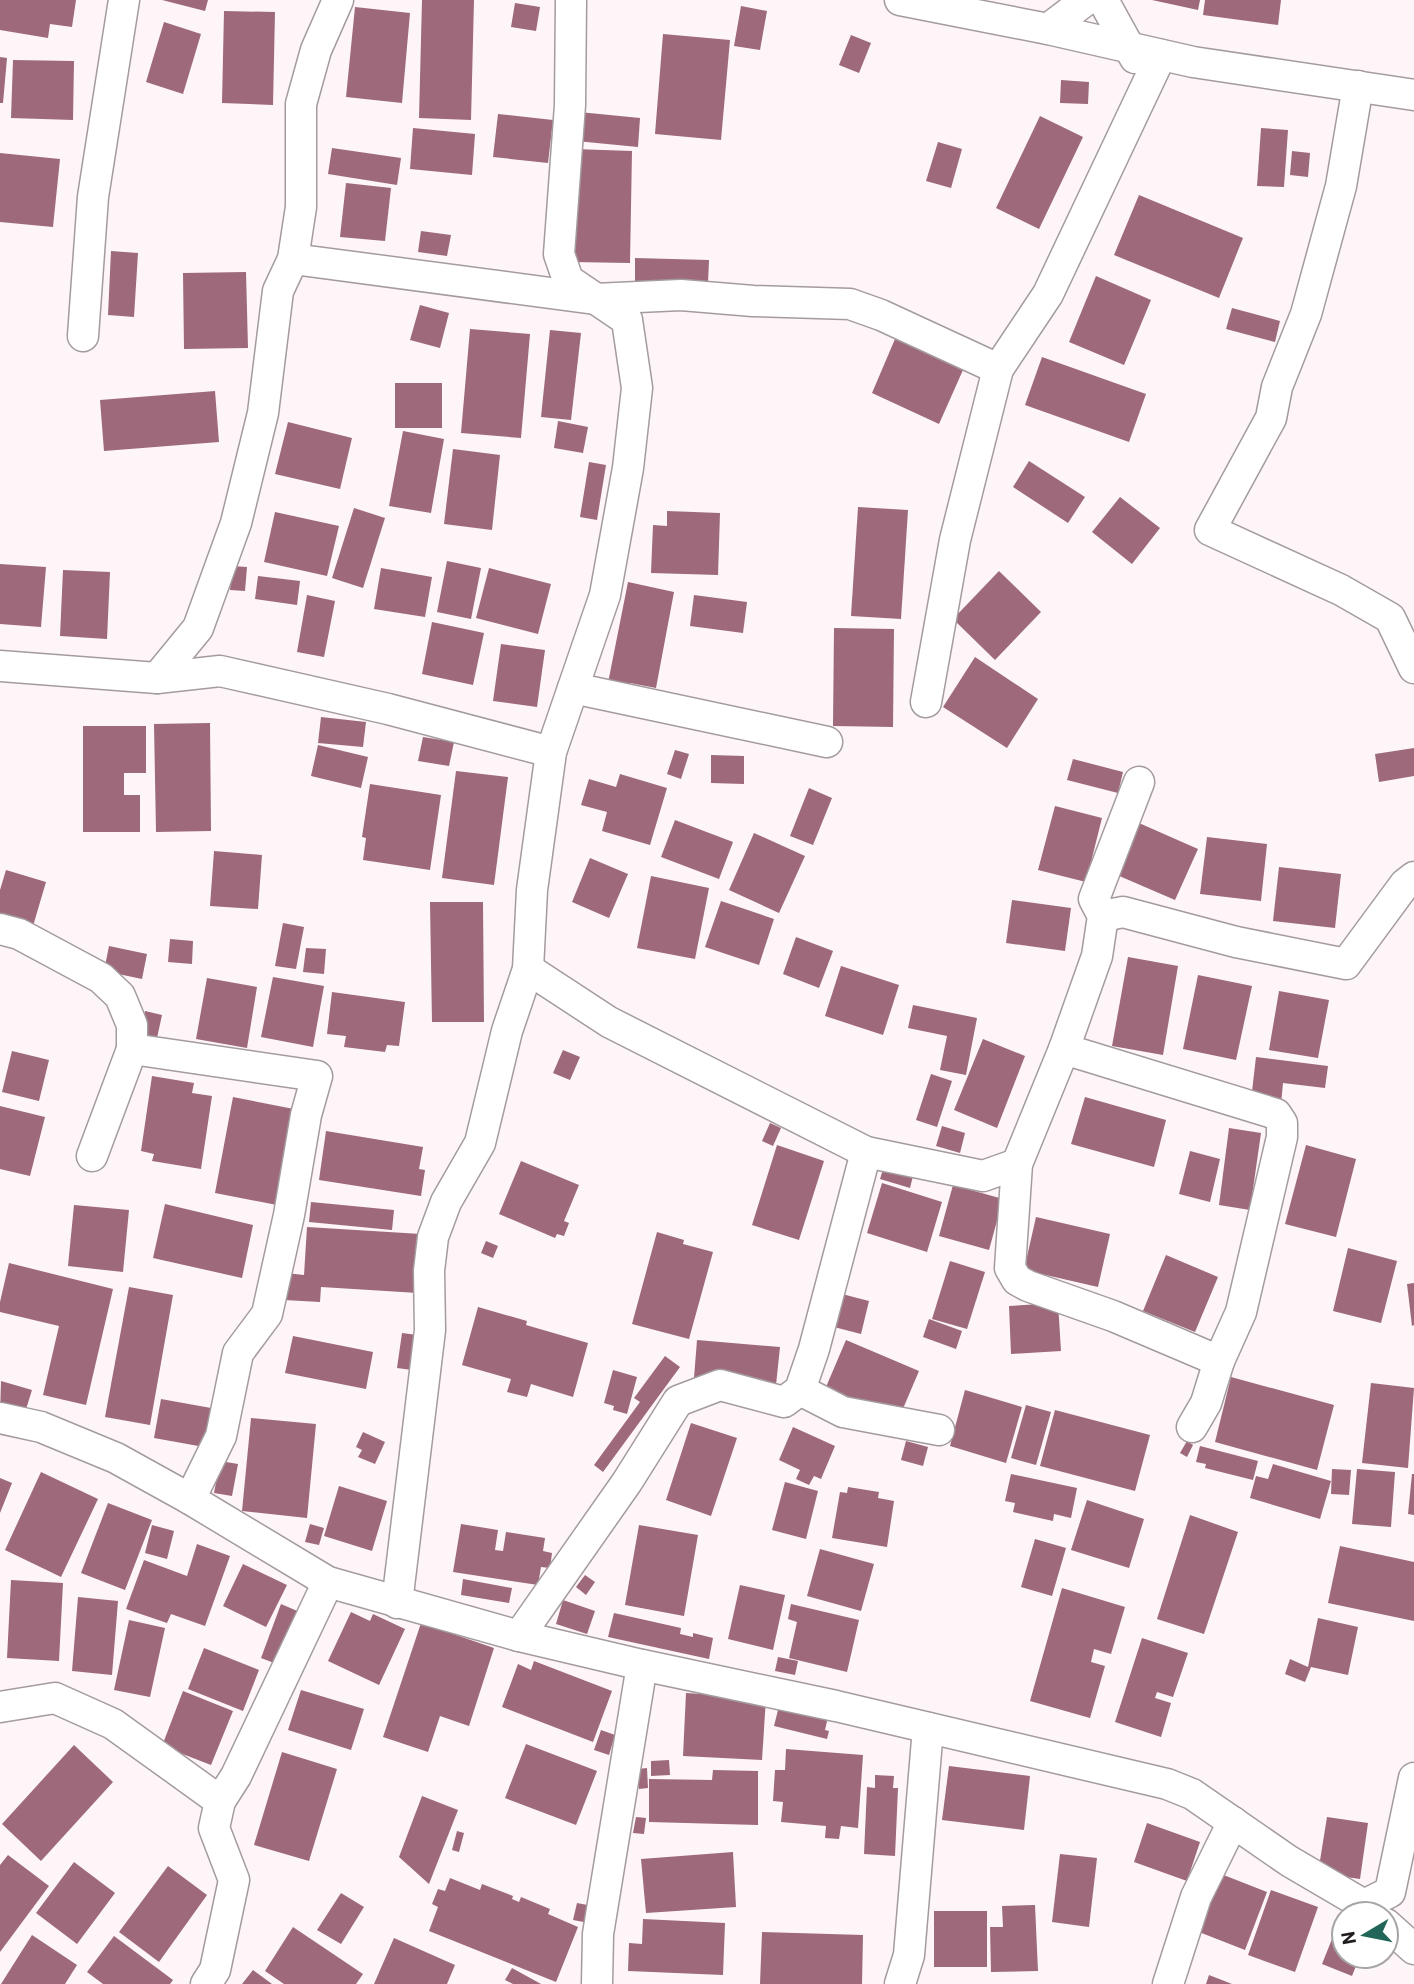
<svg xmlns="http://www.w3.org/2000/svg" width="1414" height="1984" viewBox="0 0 1414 1984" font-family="Barlow,sans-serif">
<rect width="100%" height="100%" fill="#fef5f8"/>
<!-- building -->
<g fill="#9d697b">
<path d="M0 0H76L72 27 50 24 48 38 0 30Z"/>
<path d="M162 0H208L205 11Z"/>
<path d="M422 0H474L471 120 419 118Z"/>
<path d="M1152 0H1200L1198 10Z"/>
<path d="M1205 0H1281L1278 25 1203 15Z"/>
<path d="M515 3 540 7 536 31 511 27Z"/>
<path d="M741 6 767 11 760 50 734 46Z"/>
<path d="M355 7 410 13 402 103 346 97Z"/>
<path d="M224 11 275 12 273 105 222 103Z"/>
<path d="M164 22 201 34 183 94 146 82Z"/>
<path d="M663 34 730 40 721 140 655 134Z"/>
<path d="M851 35 871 43 859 73 839 65Z"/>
<path d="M0 57 7 58 3 103H0Z"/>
<path d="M13 60 74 61 73 120 11 118Z"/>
<path d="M1061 80 1089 82 1088 104 1060 103Z"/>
<path d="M579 112 640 118 638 147 576 141Z"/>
<path d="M498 114 553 120 548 163 493 157Z"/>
<path d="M1040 116 1083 137 1039 229 996 208Z"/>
<path d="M413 128 475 134 472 175 410 169Z"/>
<path d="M1261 128 1288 130 1284 187 1257 186Z"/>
<path d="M938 142 962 149 951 188 926 181Z"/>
<path d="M332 148 401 158 397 185 328 174Z"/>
<path d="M574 149 632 151 630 263 572 262Z"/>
<path d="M1292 151 1310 153 1308 177 1290 175Z"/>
<path d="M0 153 60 159 53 227 0 222Z"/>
<path d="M346 183 391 188 385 241 340 237Z"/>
<path d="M1139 195 1243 238 1219 298 1114 255Z"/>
<path d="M421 231 451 235 447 256 418 252Z"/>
<path d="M111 251 138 253 134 317 108 315Z"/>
<path d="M635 258 709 260 708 283 635 281Z"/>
<path d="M246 272 248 348 184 349 183 273Z"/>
<path d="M1096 276 1151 300 1124 365 1069 342Z"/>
<path d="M420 305 449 313 440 348 410 340Z"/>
<path d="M1232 308 1280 321 1275 342 1226 329Z"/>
<path d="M470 329 530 334 521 438 461 433Z"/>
<path d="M550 330 581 333 571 420 541 417Z"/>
<path d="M895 339 963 370 939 424 872 393Z"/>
<path d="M1042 357 1146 394 1129 442 1025 405Z"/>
<rect x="395" y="383" width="47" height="45"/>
<path d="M215 391 219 442 104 451 100 400Z"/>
<path d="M558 421 588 427 583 453 554 448Z"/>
<path d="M288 422 352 438 340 489 275 474Z"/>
<path d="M403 431 444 439 431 513 389 506Z"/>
<path d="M453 449 500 455 492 530 444 524Z"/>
<path d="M1029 461 1085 497 1068 523 1013 487Z"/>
<path d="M589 462 606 465 597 520 580 517Z"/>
<path d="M1120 497 1160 528 1132 564 1092 532Z"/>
<path d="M858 507 908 510 901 619 851 616Z"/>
<path d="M354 508 385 518 363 588 332 578Z"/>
<path d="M667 511 720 513 718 575 651 573 653 525 667 526Z"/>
<path d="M275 512 339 526 327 576 264 562Z"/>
<path d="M447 561 481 568 471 619 437 612Z"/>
<path d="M0 564 46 567 41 627 0 624Z"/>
<path d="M232 566 247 567 245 591 230 590Z"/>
<path d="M381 568 432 577 425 617 374 609Z"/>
<path d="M489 568 551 584 538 634 476 618Z"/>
<path d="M63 570 110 572 107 639 60 636Z"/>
<path d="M999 571 1041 612 995 660 953 619Z"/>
<path d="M258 576 300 581 297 605 255 599Z"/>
<path d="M628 582 674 592 656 688 630 683 628 697 606 693Z"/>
<path d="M307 595 335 601 324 657 297 652Z"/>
<path d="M694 595 747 602 743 633 690 626Z"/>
<path d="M432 622 484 633 473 685 422 674Z"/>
<path d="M834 628 894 629 893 727 833 726Z"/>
<path d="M501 644 545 650 537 707 493 701Z"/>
<path d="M975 657 1038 699 1007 748 943 707Z"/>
<path d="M321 717 366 722 363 747 318 743Z"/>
<path d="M210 723 211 831 156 832 154 724Z"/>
<path d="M83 726H146V773H124V795H140V832H83Z"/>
<path d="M423 737 454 742 449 766 418 761Z"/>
<path d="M318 745 368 757 361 788 311 776Z"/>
<path d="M1414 748V776L1379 782 1375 754Z"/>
<path d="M675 750 689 754 681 779 667 774Z"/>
<path d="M711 755 744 756V784L711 783Z"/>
<path d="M1073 759 1123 772 1118 793 1067 780Z"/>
<path d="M456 771 508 777 494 885 442 878Z"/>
<path d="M620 774 667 788 650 845 602 831 607 812 581 805 589 779 616 787Z"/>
<path d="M370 784 441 795 430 870 363 860 366 838 362 837Z"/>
<path d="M809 788 832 798 813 845 790 836Z"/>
<path d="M1055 806 1102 818 1086 882 1038 870Z"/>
<path d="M675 820 733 842 719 879 661 857Z"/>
<path d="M1139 823 1198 849 1175 900 1117 875Z"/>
<path d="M754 833 805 856 779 913 729 890Z"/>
<path d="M1207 837 1267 844 1261 901 1200 894Z"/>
<path d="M214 851 262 855 258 909 210 906Z"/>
<path d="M590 858 628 874 609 918 572 902Z"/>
<path d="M1279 867 1341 874 1335 928 1273 921Z"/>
<path d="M6 870 46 882 33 926 0 916V890Z"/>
<path d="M651 876 709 888 695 959 637 948Z"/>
<path d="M1012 900 1071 908 1065 951 1006 943Z"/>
<path d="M721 901 774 919 759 965 705 947Z"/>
<path d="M430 902H483L484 1022H432Z"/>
<path d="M283 923 304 927 296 969 275 966Z"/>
<path d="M796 937 833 951 819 988 783 974Z"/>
<path d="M170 939 193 941 192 964 168 962Z"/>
<path d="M109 946 147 954 142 979 104 971Z"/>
<path d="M306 948 326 949 324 974 303 972Z"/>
<path d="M1128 957 1178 966 1163 1055 1112 1046Z"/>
<path d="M841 966 899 985 883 1035 825 1016Z"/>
<path d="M1198 975 1252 986 1236 1060 1183 1049Z"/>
<path d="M273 977 324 986 313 1047 261 1037Z"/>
<path d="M207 978 257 987 247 1048 196 1039Z"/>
<path d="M1279 991 1329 1000 1318 1058 1269 1050Z"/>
<path d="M332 992 405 1002 399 1046 387 1045 385 1052 344 1047 346 1036 327 1034Z"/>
<path d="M913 1005 977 1018 966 1075 940 1070 947 1036 908 1028Z"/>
<path d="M145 1011 162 1015 157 1038 140 1035Z"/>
<path d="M983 1039 1025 1056 997 1128 954 1110Z"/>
<path d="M563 1050 580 1057 570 1080 553 1073Z"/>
<path d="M12 1051 49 1060 39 1101 2 1092Z"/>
<path d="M1256 1057 1328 1066 1325 1088 1283 1083 1281 1104 1251 1100Z"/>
<path d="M931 1074 952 1081 937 1127 916 1120Z"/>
<path d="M152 1076 194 1083 192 1093 212 1096 201 1169 152 1161 154 1154 141 1151Z"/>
<path d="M233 1097 299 1110 282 1206 215 1193Z"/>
<path d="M1085 1097 1166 1120 1154 1167 1071 1144Z"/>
<path d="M0 1106 45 1117 30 1176 0 1169Z"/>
<path d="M770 1123 781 1128 773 1146 762 1141Z"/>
<path d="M942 1126 965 1133 960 1153 936 1146Z"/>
<path d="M1229 1128 1261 1133 1250 1210 1219 1205Z"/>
<path d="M326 1131 423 1147 419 1169 425 1170 421 1196 319 1180Z"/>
<path d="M777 1145 824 1161 799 1240 752 1225Z"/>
<path d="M1306 1145 1356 1159 1336 1237 1285 1224Z"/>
<path d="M1190 1151 1220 1159 1210 1202 1179 1194Z"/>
<path d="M521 1161 579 1185 564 1221 569 1223 564 1236 557 1234 555 1238 499 1214Z"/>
<path d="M885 1163 914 1172 910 1188 880 1179Z"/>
<path d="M882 1183 942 1202 927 1252 867 1233Z"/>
<path d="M953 1185 1003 1199 989 1250 939 1236Z"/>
<path d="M311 1202 394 1210 392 1230 309 1222Z"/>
<path d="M165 1204 253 1225 242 1278 153 1258Z"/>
<path d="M74 1205 129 1210 123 1272 68 1266Z"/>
<path d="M1036 1217 1110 1234 1098 1287 1024 1270Z"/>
<path d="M307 1227 421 1234 418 1293 321 1287 320 1302 284 1300 286 1273 304 1275Z"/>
<path d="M657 1232 684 1240 683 1244 713 1252 689 1339 632 1324Z"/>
<path d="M486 1241 498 1246 493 1258 481 1253Z"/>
<path d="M1348 1248 1397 1261 1381 1323 1333 1311Z"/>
<path d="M1166 1255 1218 1277 1195 1332 1143 1311Z"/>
<path d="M950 1261 985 1272 967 1329 932 1319Z"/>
<path d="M9 1263 113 1289 86 1405 43 1395 59 1326 0 1312V1302Z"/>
<path d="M1414 1283V1325L1412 1326 1407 1284Z"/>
<path d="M129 1287 173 1295 150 1425 105 1417Z"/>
<path d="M842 1294 869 1301 861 1334 834 1327Z"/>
<path d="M1058 1303 1061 1351 1011 1354 1009 1306Z"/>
<path d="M478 1307 527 1321 526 1325 588 1343 573 1397 531 1384 527 1397 507 1392 511 1379 462 1365Z"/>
<path d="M929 1319 962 1331 956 1349 923 1337Z"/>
<path d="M402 1333 417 1335 412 1370 397 1368Z"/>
<path d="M293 1336 373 1352 366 1389 285 1373Z"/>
<path d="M697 1340 780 1347 776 1385 694 1378Z"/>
<path d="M846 1340 919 1371 899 1418 826 1387Z"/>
<path d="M665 1356 680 1367 603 1472 594 1465 640 1402 634 1398Z"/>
<path d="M613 1370 637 1377 627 1414 613 1410 614 1406 604 1403Z"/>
<path d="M1231 1377 1334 1405 1317 1470 1215 1442Z"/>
<path d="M1 1381 32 1390 22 1422 0 1415Z"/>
<path d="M1371 1383 1414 1388 1408 1468 1362 1463Z"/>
<path d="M965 1390 1022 1407 1006 1463 950 1446Z"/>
<path d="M161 1399 211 1408 204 1447 154 1438Z"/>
<path d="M1026 1405 1051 1412 1036 1465 1011 1458Z"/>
<path d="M1055 1410 1150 1435 1135 1491 1040 1466Z"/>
<path d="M251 1418 316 1424 307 1518 242 1511Z"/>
<path d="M691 1423 737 1438 711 1516 666 1500Z"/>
<path d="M793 1427 835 1446 821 1479 814 1476 809 1485 796 1479 800 1470 779 1460Z"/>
<path d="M363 1432 385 1442 375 1464 358 1457 362 1450 356 1447Z"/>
<path d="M906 1441 928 1447 923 1466 901 1460Z"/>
<path d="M1187 1441 1193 1445 1187 1457 1180 1453Z"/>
<path d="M1200 1446 1258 1461 1253 1480 1205 1468 1206 1464 1196 1462Z"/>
<path d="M220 1461 238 1464 232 1496 214 1493Z"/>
<path d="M1273 1464 1331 1481 1320 1519 1250 1498 1256 1476 1268 1479Z"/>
<path d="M1332 1469 1351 1470 1349 1495 1331 1494Z"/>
<path d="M1357 1469 1395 1472 1391 1527 1352 1524Z"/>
<path d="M41 1472 98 1499 61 1577 5 1550Z"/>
<path d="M1011 1474 1077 1488 1071 1518 1054 1514 1053 1521 1013 1512 1015 1503 1005 1501Z"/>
<path d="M1412 1474H1414V1515L1408 1514Z"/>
<path d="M0 1478 12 1483 0 1513Z"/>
<path d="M785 1482 818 1491 806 1539 772 1530Z"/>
<path d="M339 1486 387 1501 372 1551 324 1536Z"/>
<path d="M848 1487 879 1492 878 1498 894 1501 887 1547 832 1538 840 1492 847 1493Z"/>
<path d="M1087 1500 1144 1519 1129 1568 1071 1550Z"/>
<path d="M108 1503 152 1520 125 1590 81 1573Z"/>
<path d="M1190 1515 1238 1532 1204 1634 1157 1619Z"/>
<path d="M310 1524 324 1528 319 1545 305 1542Z"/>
<path d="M461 1524 498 1530 495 1550 503 1551 506 1532 545 1538 543 1551 552 1553 550 1568 541 1567 538 1585 453 1572Z"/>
<path d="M152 1525 174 1531 167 1559 145 1553Z"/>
<path d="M639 1525 698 1535 684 1616 625 1605Z"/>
<path d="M1035 1539 1066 1548 1052 1596 1021 1587Z"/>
<path d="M197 1544 230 1556 205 1626 171 1614 167 1623 126 1609 144 1560 187 1576Z"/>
<path d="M1340 1546 1414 1562V1621L1328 1603Z"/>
<path d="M820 1549 874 1564 861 1611 807 1596Z"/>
<path d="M243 1564 287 1585 266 1627 223 1606Z"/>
<path d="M585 1575 595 1582 586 1595 576 1587Z"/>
<path d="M463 1579 512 1588 509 1603 461 1595Z"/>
<path d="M11 1580 63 1583 59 1661 7 1658Z"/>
<path d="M740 1585 785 1595 773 1650 728 1639Z"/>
<path d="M1062 1588 1125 1607 1111 1654 1094 1649 1091 1662 1105 1666 1090 1718 1030 1701Z"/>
<path d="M78 1597 118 1601 112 1675 72 1671Z"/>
<path d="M563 1600 595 1611 587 1634 556 1624Z"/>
<path d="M281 1604 302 1613 282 1666 261 1658Z"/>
<path d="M791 1604 859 1620 847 1672 789 1658 797 1622 788 1619Z"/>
<path d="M351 1612 370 1621 373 1614 405 1629 379 1685 328 1661Z"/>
<path d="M614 1613 681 1628 680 1634 693 1637V1633L713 1638 709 1659 608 1637Z"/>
<path d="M1318 1618 1358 1627 1348 1675 1311 1667 1305 1682 1285 1674 1290 1659 1308 1667Z"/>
<path d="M129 1620 165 1628 150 1697 114 1690Z"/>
<path d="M421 1623 494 1648 469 1726 440 1716 428 1752 383 1737Z"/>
<path d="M1142 1638 1188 1653 1173 1697 1157 1692 1155 1698 1171 1703 1161 1737 1115 1722Z"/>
<path d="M204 1648 259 1670 243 1711 188 1689Z"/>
<path d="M778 1657 798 1661 795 1675 775 1671Z"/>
<path d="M534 1661 612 1691 593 1742 502 1707 518 1664 531 1670Z"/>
<path d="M301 1690 364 1709 351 1750 288 1730Z"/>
<path d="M183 1691 233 1711 211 1765 162 1746Z"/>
<path d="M686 1693 766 1698 762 1760 683 1756Z"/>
<path d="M779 1706 828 1717 825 1730 829 1731 827 1739 774 1726Z"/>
<path d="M601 1730 615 1735 609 1755 594 1750Z"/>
<path d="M526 1744 597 1771 576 1825 505 1798Z"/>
<path d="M74 1745 113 1782 41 1861 2 1824Z"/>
<path d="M786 1749 863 1755 858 1828 841 1826 839 1839 825 1838 826 1826 781 1822 783 1802 773 1801 775 1770H785Z"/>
<path d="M282 1752 337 1769 309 1861 254 1845Z"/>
<path d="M669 1760 670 1775 651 1776V1761Z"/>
<path d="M949 1766 1030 1776 1024 1830 942 1820Z"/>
<path d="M647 1768 648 1788 639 1789 638 1769Z"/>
<path d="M713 1770 758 1771V1825L649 1822V1779L712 1780Z"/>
<path d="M875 1775 894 1776 893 1788H898L895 1856 864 1854 867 1787 875 1788Z"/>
<path d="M422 1796 458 1810 429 1884 399 1857Z"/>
<path d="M636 1817 646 1818 644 1834 633 1833Z"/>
<path d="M1327 1817 1368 1823 1360 1879 1318 1873Z"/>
<path d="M1147 1823 1200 1842 1187 1881 1134 1862Z"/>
<path d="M457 1831 464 1833 459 1852 452 1850Z"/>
<path d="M733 1852 736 1907 646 1913 641 1859Z"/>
<path d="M1060 1854 1097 1858 1089 1927 1052 1922Z"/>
<path d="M8 1855 49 1886 0 1952V1865Z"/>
<path d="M74 1862 115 1893 77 1944 36 1913Z"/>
<path d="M168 1866 207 1895 159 1962 119 1932Z"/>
<path d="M1221 1874 1267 1892 1245 1950 1199 1932Z"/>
<path d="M450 1878 480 1890 482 1884 513 1896 512 1899 519 1902 521 1897 550 1909 548 1914 578 1927 556 1982 429 1931 438 1907 432 1904 438 1889 445 1891Z"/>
<path d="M1271 1890 1318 1907 1295 1972 1248 1955Z"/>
<path d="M341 1893 364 1907 341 1944 317 1930Z"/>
<path d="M577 1903 593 1906 589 1923 573 1920Z"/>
<path d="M1035 1905 1038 1971 991 1972 990 1927H1003L1002 1906Z"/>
<rect x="934" y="1911" width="53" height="56"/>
<path d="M643 1919 725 1923 723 1975 628 1971 629 1943 642 1944Z"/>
<path d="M293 1927 363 1974 356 1984H284L265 1971Z"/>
<path d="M1336 1929 1344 1933V1956H1360L1352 1976 1322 1964Z"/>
<path d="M762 1932 863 1935 862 1984H760Z"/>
<path d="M32 1935 77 1965 65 1984H1Z"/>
<path d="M114 1936 173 1980 170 1984H103L87 1972Z"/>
<path d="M394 1938 455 1965 447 1984H374Z"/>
<path d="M512 1968 541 1984H513L505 1980Z"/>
<path d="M253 1970 272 1984H242Z"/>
<path d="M1209 1975 1232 1984H1206Z"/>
</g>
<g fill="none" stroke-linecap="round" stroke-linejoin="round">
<!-- minor casing -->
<g stroke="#a49b9d" stroke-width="33">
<g id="minor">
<path d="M900 0 1048 29 1193 62 1414 95"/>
<path d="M1103 0 1135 58"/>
<path d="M1048 29 1086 0"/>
<path d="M1358 86 1341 186 1306 314 1277 387 1271 418 1210 530 1341 590 1390 618 1414 668"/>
<path d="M293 259 595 299 681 295 753 301 850 304 881 315 998 369"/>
<path d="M83 336 93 197 124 0"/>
<path d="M0 666 157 678 220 671 388 709 551 752"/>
<path d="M157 678 198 628 236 523 263 413 278 291 293 259 301 207V104L316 50 338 0"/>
<path d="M573 688 827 742"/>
<path d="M926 702 955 540 998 369 1048 294 1161 55"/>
<path d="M1139 782 1094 899 1103 916 1097 956 1064 1049 1017 1164 1010 1268 1017 1280 1028 1286 1113 1316 1219 1361"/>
<path d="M1103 916 1123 912 1236 942 1346 964 1405 884 1414 877"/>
<path d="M0 929 19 934 101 978 120 996 132 1025V1049L92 1156"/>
<path d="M528 969 609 1022 866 1152 983 1176 1017 1164"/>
<path d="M132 1049 317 1076 306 1115 289 1215 267 1314 238 1353 221 1436 190 1499"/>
<path d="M1064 1049 1276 1114 1282 1123V1137L1241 1312 1219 1361 1206 1403 1192 1427"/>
<path d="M800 1390 843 1412 939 1430"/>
<path d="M0 1418 41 1427 116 1458 190 1499 328 1582 519 1636 642 1665 836 1706 1167 1784 1192 1794 1289 1861 1364 1905"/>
<path d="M397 1603 430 1330 429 1271 433 1237 446 1202 480 1143 507 1031 528 969 532 890 551 752 605 595 628 468 637 388 627 320 568 280 559 254 570 105 571 0"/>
<path d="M519 1636 627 1482 678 1401 720 1385 784 1402 800 1390 814 1349 866 1152"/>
<path d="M0 1707 55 1698 113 1724 220 1801"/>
<path d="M1375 1914 1364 1905 1390 1892 1414 1778"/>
<path d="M1386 1924 1414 1949"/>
<path d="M206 1984 215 1970 234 1880 214 1828 220 1801 236 1776 328 1582"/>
<path d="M597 1984 598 1934 642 1665"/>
<path d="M900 1984 909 1955 928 1728"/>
<path d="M1168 1984 1196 1897 1233 1822"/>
</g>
</g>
<!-- minor -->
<use href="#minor" stroke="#fff" stroke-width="30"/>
</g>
<!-- north arrow -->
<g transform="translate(1365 1935) rotate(260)"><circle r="33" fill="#ffffff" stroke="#a6a5a5" stroke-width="2"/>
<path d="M0-5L12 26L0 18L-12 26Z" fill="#216659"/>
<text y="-10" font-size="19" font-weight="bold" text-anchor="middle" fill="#211d1e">N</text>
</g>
</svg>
